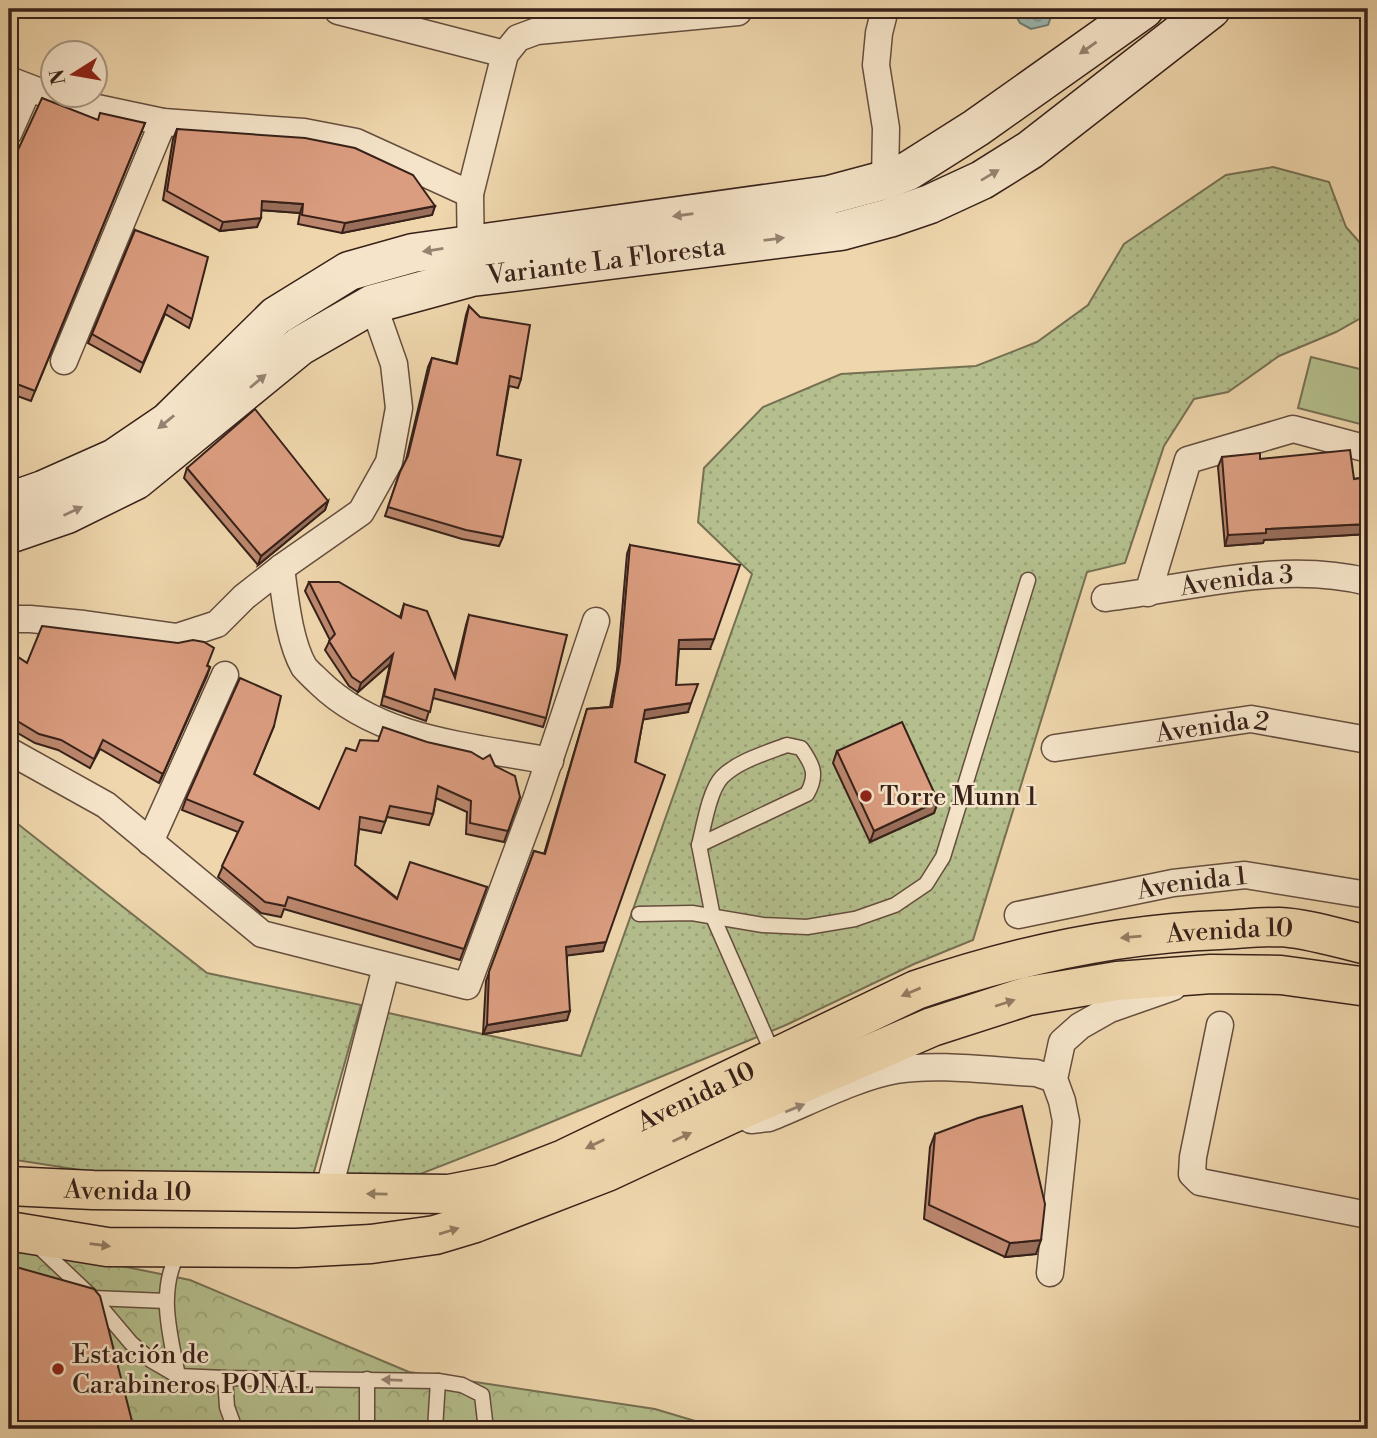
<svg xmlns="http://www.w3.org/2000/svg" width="1377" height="1438" viewBox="0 0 1377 1438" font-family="'Libre Bodoni',serif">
<defs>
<pattern id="grass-dots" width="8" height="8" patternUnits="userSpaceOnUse" patternTransform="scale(1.75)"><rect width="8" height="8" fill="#b4bf8d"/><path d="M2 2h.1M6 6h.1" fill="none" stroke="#9ba479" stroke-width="1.8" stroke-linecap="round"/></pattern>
<pattern id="forest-crowns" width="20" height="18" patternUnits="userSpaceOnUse" patternTransform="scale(1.75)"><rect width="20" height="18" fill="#b4bf8d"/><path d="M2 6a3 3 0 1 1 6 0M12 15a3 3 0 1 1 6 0" fill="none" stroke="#9ba479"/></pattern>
<pattern id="water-ripples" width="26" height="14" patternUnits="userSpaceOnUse" patternTransform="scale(1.75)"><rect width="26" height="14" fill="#9ab8af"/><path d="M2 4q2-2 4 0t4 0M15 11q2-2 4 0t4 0" fill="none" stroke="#7e958e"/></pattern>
</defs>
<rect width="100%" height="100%" fill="#efd6ac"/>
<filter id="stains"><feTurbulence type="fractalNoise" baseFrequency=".00286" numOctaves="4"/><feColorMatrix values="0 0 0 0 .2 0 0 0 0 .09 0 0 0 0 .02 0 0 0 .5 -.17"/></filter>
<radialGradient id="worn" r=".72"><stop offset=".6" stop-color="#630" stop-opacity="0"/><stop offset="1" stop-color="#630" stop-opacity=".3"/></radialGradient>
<!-- grass -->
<g fill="url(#grass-dots)" stroke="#767053" stroke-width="2">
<path d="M1273 167 1329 182 1346 227 1368 252V314L1336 332 1279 356 1228 392 1194 399 1164 446 1125 563 1087 572 973 940 914 964 786 1025 515 1137 410 1178 342 1181 384 1012 581 1056 752 574 698 522 704 468 763 407 841 374 976 366 1037 342 1088 305 1124 244 1226 175Z"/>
<path d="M9 817 207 973 361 1005 310 1186 164 1183 9 1159Z"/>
</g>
<!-- forest -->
<path fill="url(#forest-crowns)" stroke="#767053" stroke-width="2" d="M9 1243 190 1280 409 1372 655 1409 722 1429H9Z"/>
<!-- pitch -->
<path fill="#b4bf8d" stroke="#767053" stroke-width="2" d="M1311 357 1368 371V426L1298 408Z"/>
<!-- water -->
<path fill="url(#water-ripples)" stroke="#727c73" stroke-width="2" d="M1012 9H1054L1048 25 1031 29 1020 23Z"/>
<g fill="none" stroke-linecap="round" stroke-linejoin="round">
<!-- lane casing -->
<g stroke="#654e3e" stroke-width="17">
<g id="lane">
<path d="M787 745 801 748C813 765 818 775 807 794L699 845C704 826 709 791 722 777 738 761 766 753 787 745Z"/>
<path d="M699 845 713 917 774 1056"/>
<path d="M639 914 692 913 763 925 807 927 855 919 895 905 926 884 943 857 1028 580"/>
<path d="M37 1245 93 1298 131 1343 152 1361 178 1376 225 1378 438 1381 462 1385 482 1395 485 1421 484 1429"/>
<path d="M93 1298 166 1301"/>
<path d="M178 1376C170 1333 157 1292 179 1251"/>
<path d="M225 1378 227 1407 235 1429"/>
<path d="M367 1379V1429"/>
<path d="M435 1429 438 1381"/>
</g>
</g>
<!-- street casing -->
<g stroke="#654e3e" stroke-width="29">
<g id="street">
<path d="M338 11 505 54"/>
<path d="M9 80 64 101 163 122 304 132 356 142 470 194"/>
<path d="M9 132 28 89"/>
<path d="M885 180 886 128 876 65 879 33 885 9"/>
<path d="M471 261 470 194 505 54 518 38 537 31 738 12"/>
<path d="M64 361 163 122"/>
<path d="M281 568C285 597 289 641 304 667 308 672 315 678 319 682 379 741 471 746 550 761"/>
<path d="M1148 593 1188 460 1293 429 1368 449"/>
<path id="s1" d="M1105 598C1191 588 1282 560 1368 582"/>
<path d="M9 619H30L84 624 177 637 217 624 244 597 281 568 361 512 389 462 399 408 394 364 373 304"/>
<path id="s2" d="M1055 748 1251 719 1368 740"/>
<path d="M9 751 106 805 262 934 467 986 537 797 596 621"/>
<path d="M150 842 225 675"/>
<path id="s3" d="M1018 915 1173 883 1245 875 1368 895"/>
<path d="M1220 1025 1193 1157 1192 1174 1200 1182 1368 1215"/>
<path d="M751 1120 769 1118C807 1103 856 1077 896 1070 938 1063 993 1071 1036 1073L1054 1079"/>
<path d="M328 1193 386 967"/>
<path d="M1050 1273 1066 1121 1062 1101 1054 1079 1062 1042 1080 1026 1110 1009 1173 987"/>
</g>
</g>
<!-- secondary casing -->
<g stroke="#372119" stroke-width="41">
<g id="secondary">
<path d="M9 502 43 490 115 458 168 422 276 316 349 271 413 253 829 195 885 180 908 171 976 128 1144 9"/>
<path id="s4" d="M9 534 67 514 136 480 300 346 373 304 472 277 841 231 889 218 930 204 982 180 1030 150 1211 9"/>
</g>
</g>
<!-- primary casing -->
<g stroke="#372119" stroke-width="41">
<g id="primary">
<path id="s5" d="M9 1186 93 1190 449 1194 500 1184 564 1159 916 990C1015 956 1115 934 1220 930 1239 929 1259 927 1279 927 1307 928 1340 939 1368 945"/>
<path d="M9 1231 107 1247 296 1248 371 1244 435 1235 475 1223 607 1172 729 1115 932 1027 1028 996 1117 981 1211 974 1281 975 1368 987"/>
</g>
</g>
<!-- lane -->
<use href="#lane" stroke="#f5e4c9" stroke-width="14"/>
<!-- street -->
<use href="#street" stroke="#f5e4c9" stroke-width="26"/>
<!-- secondary -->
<use href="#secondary" stroke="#f5e4c9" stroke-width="38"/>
<!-- primary -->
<use href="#primary" stroke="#efd6ac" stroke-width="38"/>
</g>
<!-- wall -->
<g fill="#bc876e" stroke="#372119" stroke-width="2">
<path d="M98 120 145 123 31 401 9 393V146L17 152Z"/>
<path d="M177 129 435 206 432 215 342 233 298 224 300 213 261 210 257 227 220 231 163 200 173 139Z"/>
<path d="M135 230 192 319 189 328 165 314 140 372 88 343Z"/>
<path d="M469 306 521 379 518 388 509 386 497 455 503 537 499 546 462 539 385 516 400 472 406 460 428 367 432 358 456 364 466 315Z"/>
<path d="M1222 457 1260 459 1354 479 1368 477V539V534L1264 540 1263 543 1225 546 1218 467Z"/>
<path d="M187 468 328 501 325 510 258 565 184 478Z"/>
<path d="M630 545 710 649H679L676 685 688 712 643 719 603 951 567 955V1020L483 1034 486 981 534 851 544 854 587 709 610 707 617 670 627 554Z"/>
<path d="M309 582 400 617 404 604 454 676 466 625 469 615 546 718 543 727 433 698 426 721 381 705 390 664 358 692 349 686 325 650 330 640 305 591Z"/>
<path d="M178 643 210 667 159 783 100 749 90 768 58 750 35 743 9 728V651L27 663Z"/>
<path d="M274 726 254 774 319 809 356 751 495 766 520 797 504 842 466 834 467 812 436 798 433 814 429 825 387 817 381 833 359 829 355 865 397 898 487 887 460 960 284 909 281 917 261 913 218 877 238 832 182 810 186 799Z"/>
<path d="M837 751 938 801 934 813 870 842 833 763Z"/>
<path d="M935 1134 1036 1254 1005 1257 924 1219 930 1147Z"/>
</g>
<!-- shaded-wall -->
<g fill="#996e5a" stroke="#372119" stroke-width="2">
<path d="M262 201 303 204 300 213 259 210Z"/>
<path d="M435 206 432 215 342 233 345 223Z"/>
<path d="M261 218 257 227 220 231 223 222Z"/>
<path d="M328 501 325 510 258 565 261 556Z"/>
<path d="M1368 524V534L1264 540 1263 543 1225 546 1228 535 1266 529Z"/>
<path d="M714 639 710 649H676L679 640Z"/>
<path d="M393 654 390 664 358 692 361 683Z"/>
<path d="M210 667 207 676 159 783 163 774Z"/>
<path d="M691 703 688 712 641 720 645 710Z"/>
<path d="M938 801 934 813 870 842 874 831Z"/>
<path d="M606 942 603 951 563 956 566 947Z"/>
<path d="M570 1011 567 1020 483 1034 487 1025Z"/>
<path d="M1041 1240 1036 1254 1005 1257 1010 1243Z"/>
</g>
<!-- building -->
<g fill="#db9d80" stroke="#372119" stroke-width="2">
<path d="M42 98 98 120 100 113 145 123 35 391 9 381V146L17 152Z"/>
<path d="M177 129 305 138 355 148 413 175 435 206 345 223 302 215 303 204 262 201 261 218 223 222 167 191Z"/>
<path d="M135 230 208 257 192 319 168 305 143 363 92 334Z"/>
<path d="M469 306 480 317 530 325 521 379 510 376 497 455 521 460 503 537 466 530 388 507 400 472 408 456 432 358 457 364Z"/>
<path d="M255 409 328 501 261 556 187 468Z"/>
<path d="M1350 450 1354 479 1368 477V524L1266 529V533L1228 535 1222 457 1260 453V459Z"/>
<path d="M630 545 740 565 714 639 679 640 676 685 698 684 691 703 645 710 635 762 665 775 606 942 566 947 570 1011 487 1025 489 972 534 851 545 854 587 709 612 707 620 661Z"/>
<path d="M309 582H339L401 618 404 604 427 611 455 678 469 615 567 635 546 718 435 689 430 712 384 696 393 654 361 683 352 677 329 641 335 634Z"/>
<path d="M42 626 178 643 193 640 204 642 214 648 207 666 210 667 163 774 103 740 94 759 61 740 39 734 9 716V651L27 663Z"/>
<path d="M240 678 281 696 274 726 254 774 319 809 346 748 356 751 360 740 378 741 383 727 427 742 471 752 483 759 490 755 495 766 515 776 520 797 508 831 470 823 471 801 438 786 433 814 390 806 385 822 360 817 355 865 397 899 410 862 487 887 464 949 288 897 285 906 265 902 222 866 243 822 186 799Z"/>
<path d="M902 722 938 801 874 831 837 751Z"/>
<path d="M1022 1106 1045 1204 1041 1240 1010 1243 929 1205 935 1134 978 1118Z"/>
<path d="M9 1265 94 1289 100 1296 134 1429H9Z"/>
</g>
<!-- one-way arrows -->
<defs><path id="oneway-solid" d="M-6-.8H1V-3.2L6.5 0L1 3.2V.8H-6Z" transform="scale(1.75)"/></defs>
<g fill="#968271">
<use href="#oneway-solid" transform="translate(1088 48) rotate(145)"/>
<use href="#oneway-solid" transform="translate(990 175) rotate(-31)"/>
<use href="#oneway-solid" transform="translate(683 215) rotate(172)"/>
<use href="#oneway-solid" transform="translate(774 239) rotate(-7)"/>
<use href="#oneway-solid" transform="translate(433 250) rotate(171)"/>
<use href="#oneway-solid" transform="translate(258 381) rotate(-40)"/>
<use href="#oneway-solid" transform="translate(166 422) rotate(141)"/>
<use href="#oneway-solid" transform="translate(73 511) rotate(-25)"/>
<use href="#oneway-solid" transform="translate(795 1108) rotate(-22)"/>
<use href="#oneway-solid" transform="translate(392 1380) rotate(-178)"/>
</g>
<g fill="#937c62">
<use href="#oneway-solid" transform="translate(1131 937) rotate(175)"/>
<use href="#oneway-solid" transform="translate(911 992) rotate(157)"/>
<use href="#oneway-solid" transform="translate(1005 1003) rotate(-18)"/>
<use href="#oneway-solid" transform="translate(682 1137) rotate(-25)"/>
<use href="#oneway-solid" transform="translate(595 1144) rotate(154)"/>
<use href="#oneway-solid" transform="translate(377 1194) rotate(-179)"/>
<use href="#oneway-solid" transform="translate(449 1231) rotate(-17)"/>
<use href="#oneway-solid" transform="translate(100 1245) rotate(7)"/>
</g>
<!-- markers -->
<g fill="#8f2418" stroke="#f5e4c9" stroke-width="2.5">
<circle cx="866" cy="796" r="7"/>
<circle cx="58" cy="1369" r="7"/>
</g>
<g text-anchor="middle" stroke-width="5" stroke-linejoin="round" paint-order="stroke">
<!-- street labels -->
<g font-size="26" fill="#372119" stroke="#f5e4c9">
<text dy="9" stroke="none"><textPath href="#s4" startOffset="672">Variante La Floresta</textPath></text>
<text dy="9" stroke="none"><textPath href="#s1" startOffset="133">Avenida 3</textPath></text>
<text dy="9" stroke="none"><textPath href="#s2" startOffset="159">Avenida 2</textPath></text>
<text dy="9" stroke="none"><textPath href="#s3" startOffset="177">Avenida 1</textPath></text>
<text dy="9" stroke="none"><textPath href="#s5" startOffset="1272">Avenida 10</textPath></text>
<text dy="9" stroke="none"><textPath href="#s5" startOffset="707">Avenida 10</textPath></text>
<text dy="9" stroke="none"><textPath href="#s5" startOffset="119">Avenida 10</textPath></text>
</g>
<!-- poi labels -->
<g font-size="26" fill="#372119" stroke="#f5e4c9" text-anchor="start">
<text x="880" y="805">Torre Munn 1</text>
<text x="72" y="1363">Estación de<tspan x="72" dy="30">Carabineros PONAL</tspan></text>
</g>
</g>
<!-- margin -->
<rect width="1377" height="1438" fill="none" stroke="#efd6ac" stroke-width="35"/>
<rect x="10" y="10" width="1356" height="1417" fill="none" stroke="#372119" stroke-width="3.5"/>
<rect x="18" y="18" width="1342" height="1403" fill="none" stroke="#372119" stroke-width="2"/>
<!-- north arrow -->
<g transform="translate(74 74) rotate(259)"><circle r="33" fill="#f5e4c9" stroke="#a99683" stroke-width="2"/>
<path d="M0-5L12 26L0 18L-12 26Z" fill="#8f2418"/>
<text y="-10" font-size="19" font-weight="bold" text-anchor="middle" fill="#372119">N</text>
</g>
<rect width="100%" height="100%" filter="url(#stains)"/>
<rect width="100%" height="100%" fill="url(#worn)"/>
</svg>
